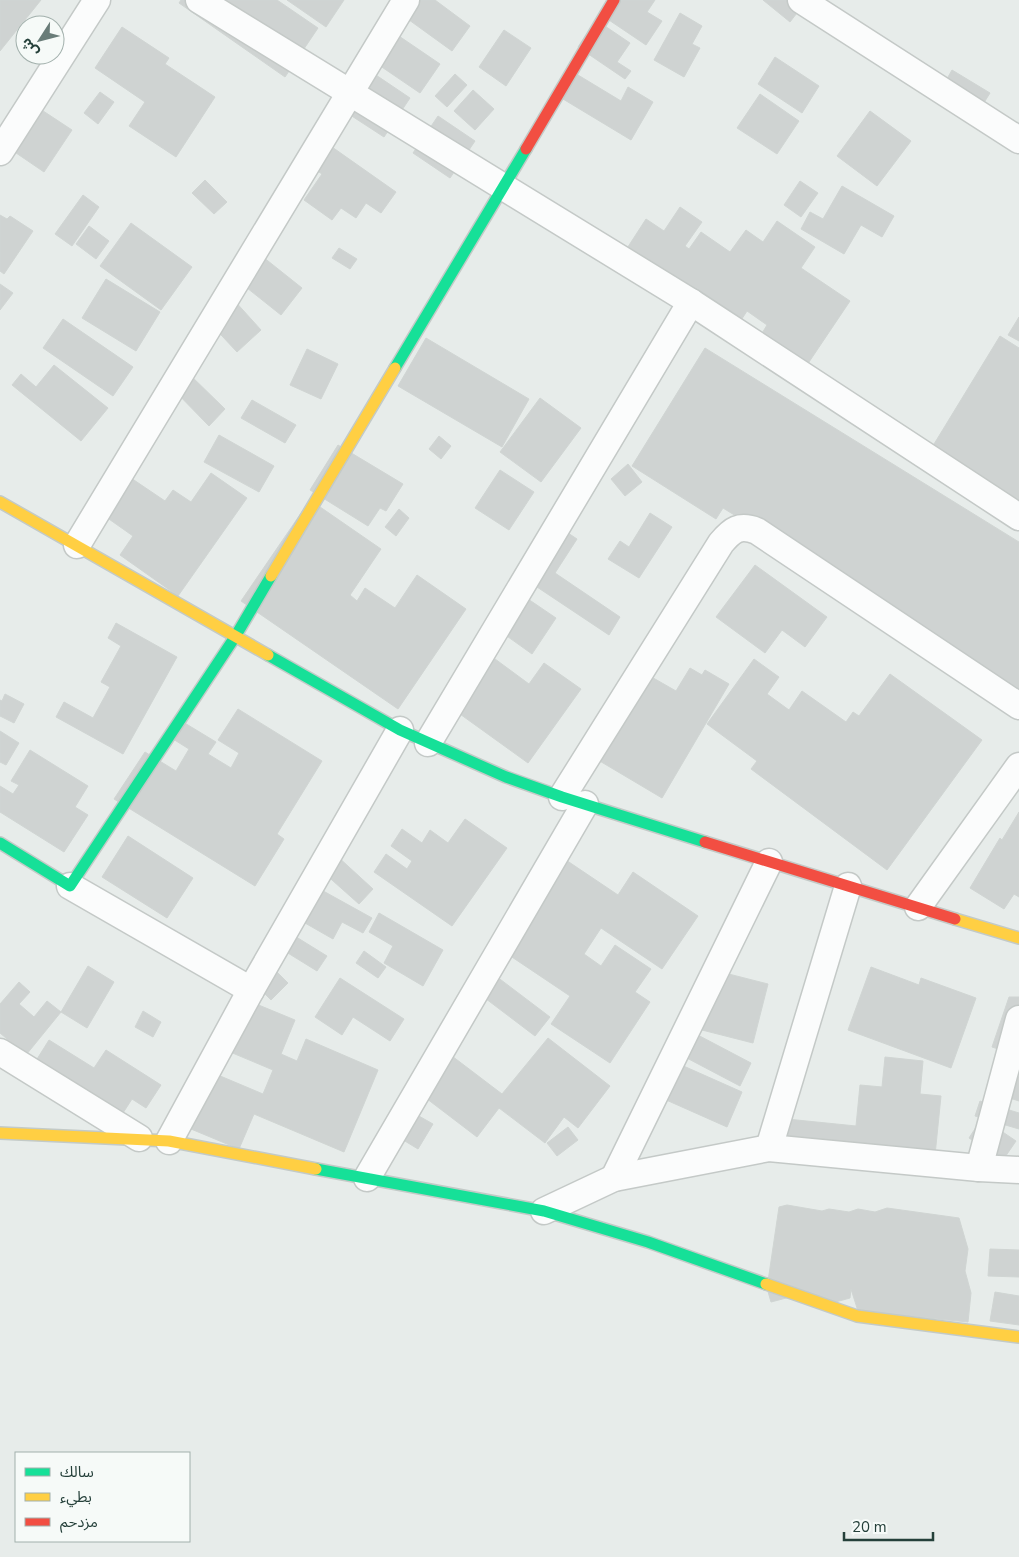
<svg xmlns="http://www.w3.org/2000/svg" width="1019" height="1557" viewBox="0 0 1019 1557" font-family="'Nunito Sans','Noto Sans Arabic',sans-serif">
<rect width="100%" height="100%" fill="#e7ecea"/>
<!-- building -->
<g fill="#cfd3d2" stroke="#d0d5d3">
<path d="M0 0H41L0 51Z"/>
<path d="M181 0H277L318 28 285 77 179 3Z"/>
<path d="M287 0H344L326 27Z"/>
<path d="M418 0H435L470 26 452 51 405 17Z"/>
<path d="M609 0H655L647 12 662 21 646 45 600 14Z"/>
<path d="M763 0H807L790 22Z"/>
<path d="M680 13 702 26 692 44 700 48 684 77 654 60Z"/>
<path d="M596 20 630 43 617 62 631 71 625 79 578 47Z"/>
<path d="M122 27 169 58 165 64 215 97 176 157 129 126 145 102 95 68Z"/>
<path d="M504 30 531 48 506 86 479 67Z"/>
<path d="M393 32 440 64 420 93 373 61Z"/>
<path d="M775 57 819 86 802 113 758 84Z"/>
<path d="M367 69 410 98 384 137 341 109Z"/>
<path d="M952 70 990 93 980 109 943 86Z"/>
<path d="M455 74 467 85 447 107 435 96Z"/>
<path d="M578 75 621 101 628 87 653 102 631 140 563 99Z"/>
<path d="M473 90 494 109 475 130 454 111Z"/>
<path d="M100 92 114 102 98 124 84 113Z"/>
<path d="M760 94 799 121 777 154 737 128Z"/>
<path d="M28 101 72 130 44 172 0 142Z"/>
<path d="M870 111 911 141 877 186 837 156Z"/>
<path d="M438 116 475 141 450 178 413 153Z"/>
<path d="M332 147 396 192 381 213 366 203 356 218 341 208 332 220 304 200 322 174 316 170Z"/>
<path d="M205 180 227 202 214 214 192 193Z"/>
<path d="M800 181 818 193 801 217 784 205Z"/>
<path d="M842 186 894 216 882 237 861 225 844 254 801 229 810 212 823 219Z"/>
<path d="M83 195 99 207 72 246 55 234Z"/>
<path d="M680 207 702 222 685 246 689 249 701 232 730 252 746 230 763 242 777 221 815 247 801 268 850 301 807 365 761 335 767 325 747 311 736 328 624 253 646 219 664 231Z"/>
<path d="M0 215 7 219 10 216 33 231 4 274 0 271Z"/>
<path d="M131 223 192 267 161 310 100 266Z"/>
<path d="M89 226 109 241 96 259 76 244Z"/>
<path d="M339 248 357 259 350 269 332 258Z"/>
<path d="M258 253 302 288 281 315 237 280Z"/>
<path d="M106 279 160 312 136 351 82 318Z"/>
<path d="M0 284 13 293 0 310Z"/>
<path d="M233 299 261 330 237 352 208 321Z"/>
<path d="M1019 317V341L1008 335Z"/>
<path d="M63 319 133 367 113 396 43 348Z"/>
<path d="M1000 336 1019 348V502L931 449Z"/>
<path d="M426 338 529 399 502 447 398 386Z"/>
<path d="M705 348 1019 542V691L723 508 716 519 632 466Z"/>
<path d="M307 349 338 364 321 399 290 385Z"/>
<path d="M54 365 108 408 81 441 12 385 21 374 36 387Z"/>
<path d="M188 373 225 409 209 426 172 388Z"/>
<path d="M540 398 581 428 541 482 500 452Z"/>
<path d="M252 400 296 425 285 443 241 418Z"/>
<path d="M219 435 274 466 259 492 204 462Z"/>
<path d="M439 436 451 446 441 459 429 449Z"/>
<path d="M338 445 403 484 386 511 380 508 368 526 310 490Z"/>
<path d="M628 464 642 482 625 496 611 479Z"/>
<path d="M500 470 534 492 509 530 475 508Z"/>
<path d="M211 473 247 498 178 596 120 555 133 536 99 512 125 474 165 501 173 490 191 502Z"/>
<path d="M310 500 381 549 350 595 357 601 365 588 395 608 417 575 466 609 398 709 241 601Z"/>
<path d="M399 509 409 518 396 536 385 527Z"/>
<path d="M650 513 672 527 639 578 608 559 620 541 629 547Z"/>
<path d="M562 529 577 539 555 573 620 617 609 635 528 581Z"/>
<path d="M755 565 827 617 805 647 782 630 765 653 716 617Z"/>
<path d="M528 599 556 618 532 654 504 634Z"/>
<path d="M116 623 177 657 123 754 56 717 64 702 93 718 110 687 101 682 121 646 108 638Z"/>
<path d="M491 656 529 684 544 663 581 689 528 763 453 709Z"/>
<path d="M754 659 779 677 767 694 789 710 802 691 846 722 853 712 859 716 890 674 982 740 887 870 751 769 757 761 707 724Z"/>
<path d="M690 668 702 675 705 670 729 684 662 798 598 760 648 675 676 691Z"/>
<path d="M5 694 24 704 14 723 0 716V700L2 701Z"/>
<path d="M238 709 322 761 277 834 284 839 255 886 114 799 145 752 176 771 189 749 173 739 183 722 216 742 208 754 231 768 239 753 218 740Z"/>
<path d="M0 731 19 743 6 765 0 762Z"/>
<path d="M30 750 88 786 75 807 88 815 64 852 0 812V786L13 794 19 785 11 781Z"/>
<path d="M1019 812V897L1014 894 1004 909 970 888 1000 838 1002 840Z"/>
<path d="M465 819 507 848 452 926 374 872 386 854 407 869 412 861 391 846 402 829 422 843 430 830 448 843Z"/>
<path d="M128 836 193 878 167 918 102 877Z"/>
<path d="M554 852 618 895 633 872 698 916 662 969 601 928 584 954 601 966 615 945 651 969 635 992 650 1002 610 1063 551 1024 570 996 494 945Z"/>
<path d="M337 856 373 889 359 904 323 872Z"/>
<path d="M316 887 372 918 363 933 342 922 333 939 298 919Z"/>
<path d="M379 913 443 950 423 986 384 963 393 946 369 932Z"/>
<path d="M293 935 327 956 317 971 283 950Z"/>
<path d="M364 951 386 967 378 978 356 963Z"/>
<path d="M268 963 288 983 271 1000 251 980Z"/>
<path d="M88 966 114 982 87 1028 61 1012Z"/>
<path d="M484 967 550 1017 535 1036 469 986Z"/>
<path d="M871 967 919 985 921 978 976 998 951 1068 848 1030Z"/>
<path d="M717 971 768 984 753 1043 702 1030Z"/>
<path d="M340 978 404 1019 390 1041 353 1017 342 1035 315 1017Z"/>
<path d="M19 982 30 992 19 1004 34 1017 47 1001 61 1012 26 1055 0 1033V1004Z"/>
<path d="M1009 997H1019V1056L992 1047Z"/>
<path d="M244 999 295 1020 281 1054 297 1061 306 1039 378 1070 344 1152 254 1114 239 1149 179 1124 206 1070 263 1094 273 1070 223 1049Z"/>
<path d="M143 1011 161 1022 153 1037 135 1027Z"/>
<path d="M694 1033 751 1063 740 1086 683 1056Z"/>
<path d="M548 1038 610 1086 578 1128 564 1117 545 1143 499 1108 477 1137 418 1092 448 1053 502 1094Z"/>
<path d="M49 1040 94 1068 106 1050 161 1085 146 1108 132 1099 112 1130 27 1075Z"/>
<path d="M885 1057 923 1061 920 1094 941 1096 934 1165 764 1148 767 1117 856 1126 860 1085 882 1087Z"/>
<path d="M679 1064 742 1092 727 1127 664 1099Z"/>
<path d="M1004 1072 1019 1077V1101L997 1094Z"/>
<path d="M980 1101 1019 1113V1129L975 1116Z"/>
<path d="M410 1111 433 1124 418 1149 395 1135Z"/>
<path d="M982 1118 1016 1141 1003 1160 969 1138Z"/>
<path d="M568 1127 578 1140 557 1156 547 1143Z"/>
<path d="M787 1205 822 1211 829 1209 849 1212 858 1209 875 1212 887 1208 959 1218 968 1249 965 1271 971 1293 968 1322 858 1311 851 1289 850 1298 832 1303 790 1297 771 1302 767 1288 779 1207Z"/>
<path d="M990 1249 1019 1250V1277L988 1276Z"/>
<path d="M995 1292 1019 1296V1325L990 1321Z"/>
</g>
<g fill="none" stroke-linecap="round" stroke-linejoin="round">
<!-- street casing -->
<g stroke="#c4c9c7" stroke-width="29">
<g id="street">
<path d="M199 0 691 302 1019 517"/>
<path d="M801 0 1019 140"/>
<path d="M0 152 97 0"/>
<path d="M77 545 406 0"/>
<path d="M428 743 691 302"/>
<path d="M562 797 721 543C732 530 739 524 757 531L1019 706"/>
<path d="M70 886 251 990"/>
<path d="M918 907 1019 766"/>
<path d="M0 1052 139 1138"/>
<path d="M169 1141 251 990 400 730"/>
<path d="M769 1148 848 886"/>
<path d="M979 1168 1019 1019"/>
<path d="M367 1178 585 804"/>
<path d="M614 1178 769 862"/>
<path d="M544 1211 614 1178 769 1148 979 1168 1019 1170"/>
</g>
</g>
<!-- fast casing -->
<g stroke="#c3cac7" stroke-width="14">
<g id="fast">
<path d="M395 368 526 149"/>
<path d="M268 655 400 730 506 777 562 797 705 842"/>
<path d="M0 843 70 886 235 637 271 576"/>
<path d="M316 1169 544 1211 648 1242 766 1284"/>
</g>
</g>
<!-- slow casing -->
<g stroke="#c3cac7" stroke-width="14">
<g id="slow">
<path d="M0 502 268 655"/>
<path d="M271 576 395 368"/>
<path d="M955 919 1019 938"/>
<path d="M0 1133 169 1141 316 1169"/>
<path d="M766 1284 857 1316 1019 1337"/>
</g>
</g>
<!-- jam casing -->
<g stroke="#c3cac7" stroke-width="14">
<g id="jam">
<path d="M526 149 614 0"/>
<path d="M705 842 955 919"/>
</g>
</g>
<!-- street -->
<use href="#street" stroke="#fbfcfc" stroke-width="26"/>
<!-- fast -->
<use href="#fast" stroke="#16e098" stroke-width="11"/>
<!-- slow -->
<use href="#slow" stroke="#ffcf43" stroke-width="11"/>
<!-- jam -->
<use href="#jam" stroke="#f24e42" stroke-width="11"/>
</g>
<!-- legend -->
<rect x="15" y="1452" width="175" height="90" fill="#f6faf8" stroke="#a2b0ac"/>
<rect x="25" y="1468" width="25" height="8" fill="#16e098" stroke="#a2b0ac"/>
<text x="60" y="1477" font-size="15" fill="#25403a">سالك</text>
<rect x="25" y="1493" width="25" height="8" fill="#ffcf43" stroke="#a2b0ac"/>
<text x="60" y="1502" font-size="15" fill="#25403a">بطيء</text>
<rect x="25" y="1518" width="25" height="8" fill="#f24e42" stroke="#a2b0ac"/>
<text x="60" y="1527" font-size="15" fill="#25403a">مزدحم</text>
<!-- north arrow -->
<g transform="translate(40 40) rotate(234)"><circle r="24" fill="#f6faf8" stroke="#a2b0ac"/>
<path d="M0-4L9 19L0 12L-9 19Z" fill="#697c78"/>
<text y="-8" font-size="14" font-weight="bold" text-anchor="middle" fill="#25403a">ش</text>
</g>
<!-- scale -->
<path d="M844 1532v8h89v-8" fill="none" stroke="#25403a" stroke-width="2.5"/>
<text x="852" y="1532" font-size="15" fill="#25403a" stroke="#f6faf8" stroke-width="4" paint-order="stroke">20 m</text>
</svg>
